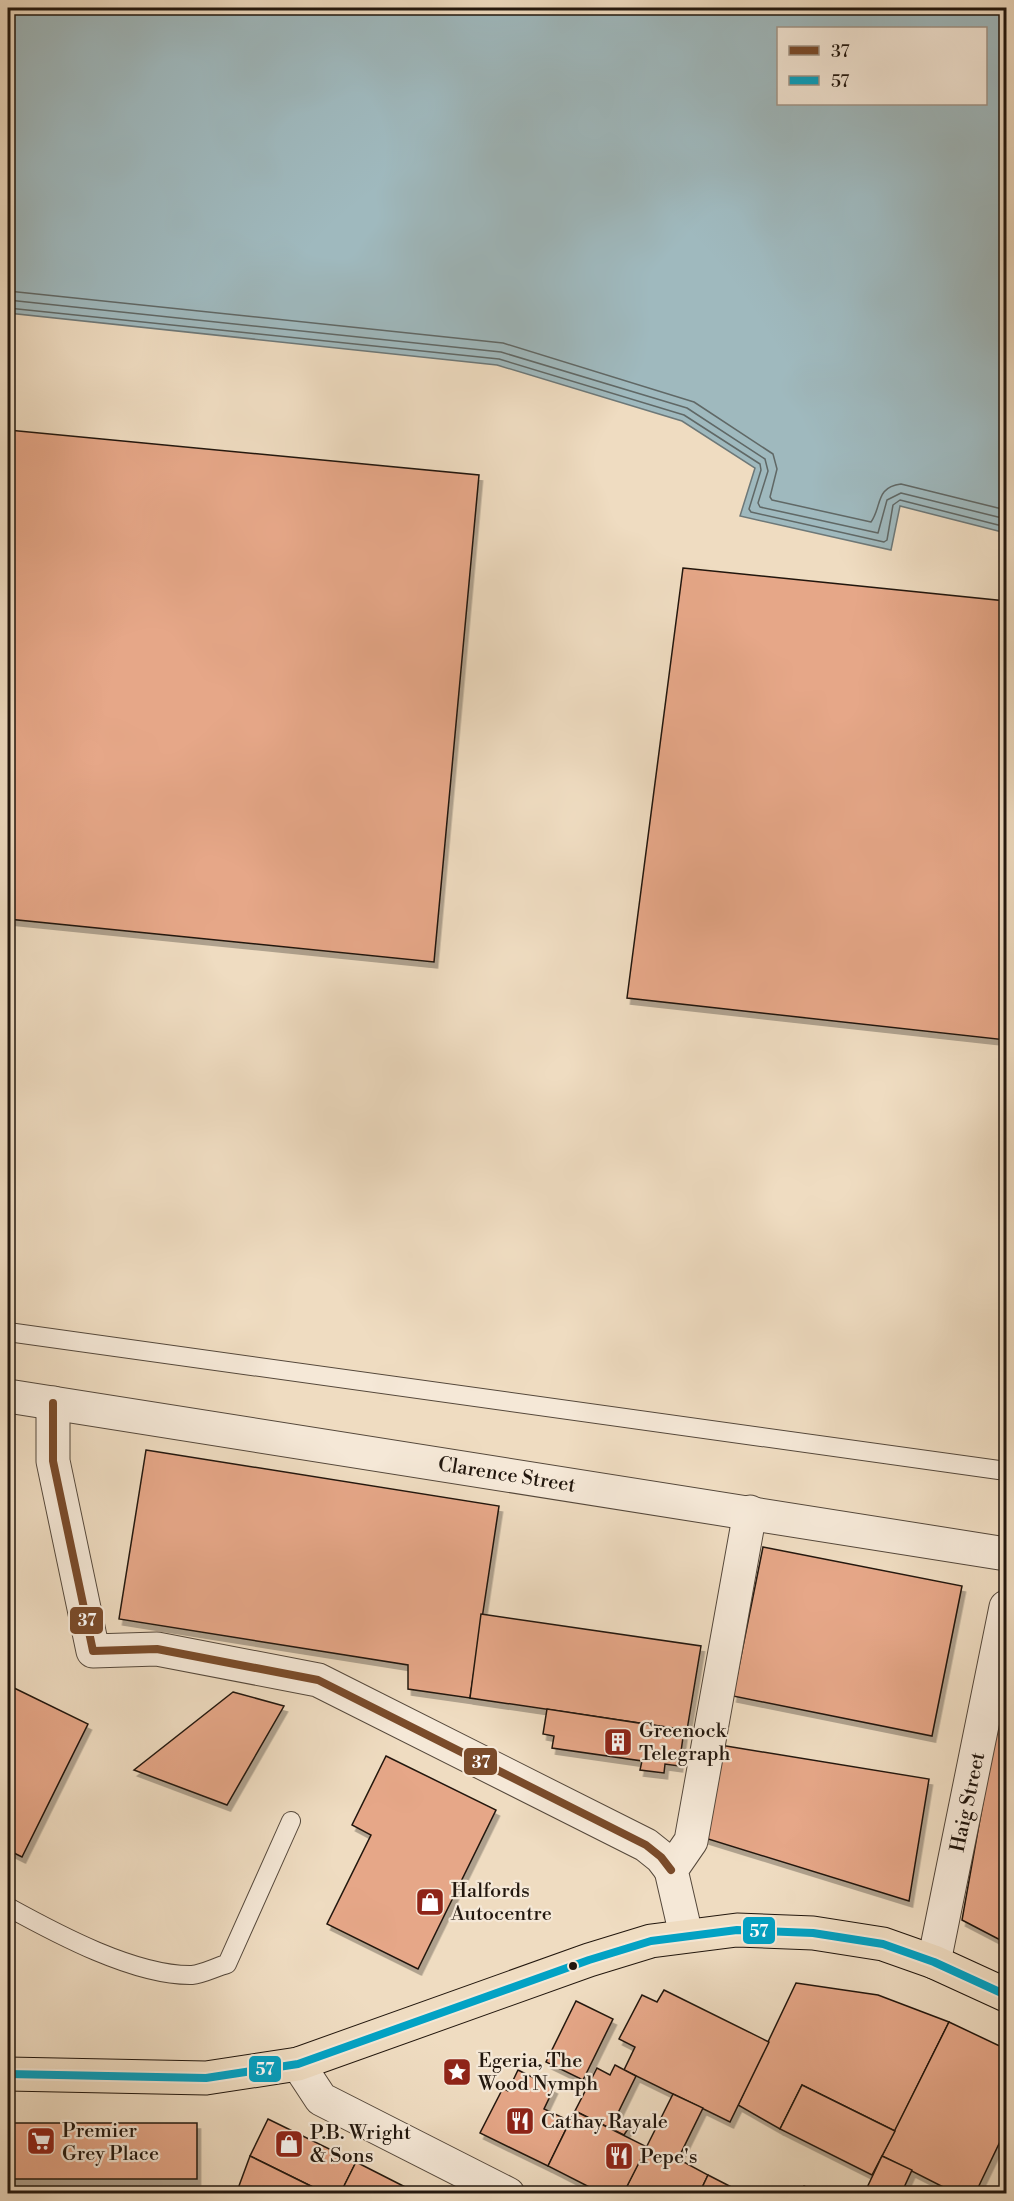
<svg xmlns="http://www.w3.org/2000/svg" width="1014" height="2201" viewBox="0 0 1014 2201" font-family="'Libre Bodoni',serif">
<defs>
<filter id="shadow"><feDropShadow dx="3.5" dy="6" stdDeviation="0" flood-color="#0004"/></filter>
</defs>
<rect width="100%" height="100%" fill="#efdcc1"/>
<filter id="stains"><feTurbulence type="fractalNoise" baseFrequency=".00333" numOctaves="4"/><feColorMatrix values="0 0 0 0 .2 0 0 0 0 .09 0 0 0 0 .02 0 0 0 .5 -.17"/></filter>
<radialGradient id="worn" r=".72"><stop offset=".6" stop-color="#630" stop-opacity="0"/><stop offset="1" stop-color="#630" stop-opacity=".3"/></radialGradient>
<!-- water -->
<path fill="#9fb9be" stroke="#6d7878" stroke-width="1.5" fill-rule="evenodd" d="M8 8H1006V533L900 506 891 550 740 516 755 468 682 421 497 365 8 313ZM778 28H986V104H778Z"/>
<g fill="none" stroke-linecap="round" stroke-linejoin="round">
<!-- shore -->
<g stroke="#606866" stroke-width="1.5">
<path d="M8 291 503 343 694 402 773 454 777 469 770 497 772 500 871 522C882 507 875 487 901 484L1006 510"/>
<path d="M8 300 501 352 687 408 765 459 768 471 758 503 760 507 878 533 887 500 901 493 1006 519"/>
<path d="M8 308 499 359 684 415 760 464 761 470 749 509 751 512 884 542 887 540 893 505 900 500 1006 527"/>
</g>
</g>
<!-- building -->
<g fill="#e6a788" stroke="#22170e" stroke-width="1.5" filter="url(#shadow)">
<path d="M8 430 479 475 434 962 8 919Z"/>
<path d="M683 568 1006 601V1040L627 998Z"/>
<path d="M146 1450 499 1506 470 1698 408 1689V1665L119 1619Z"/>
<path d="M763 1547 962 1586 932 1736 733 1696Z"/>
<path d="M481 1614 701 1646 687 1730 470 1698Z"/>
<path d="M1006 1673V1943L962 1920Z"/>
<path d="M8 1685 88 1724 22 1857 8 1850Z"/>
<path d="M233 1692 284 1706 227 1805 134 1770Z"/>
<path d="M547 1709 684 1730 679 1766 665 1764 664 1773 640 1770 642 1761 552 1748 554 1736 543 1734Z"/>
<path d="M720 1745 929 1779 909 1901 705 1838Z"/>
<path d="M386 1756 496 1810 418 1969 327 1924 371 1835 352 1825Z"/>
<path d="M796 1983 878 1995 949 2022 895 2131 802 2085 780 2129 738 2105Z"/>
<path d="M664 1990 769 2042 730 2122 624 2070 635 2047 619 2039 642 1995 657 2002Z"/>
<path d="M576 2001 613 2019 583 2080 546 2062Z"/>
<path d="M949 2022 1006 2049V2129L975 2194H957L882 2156Z"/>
<path d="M615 2065 636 2076 616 2117 631 2124 624 2135 575 2111 597 2068 610 2075Z"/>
<path d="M518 2070 554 2088 544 2109 570 2121 548 2166 480 2133 503 2088 508 2091Z"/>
<path d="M802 2085 895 2131 872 2175 780 2129Z"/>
<path d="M673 2094 703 2108 678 2159 708 2175 699 2194H623Z"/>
<path d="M575 2111 647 2147 623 2194H603L548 2166Z"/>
<path d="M268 2119 356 2162 340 2194H327L250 2156Z"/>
<rect x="8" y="2123" width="189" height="56"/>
<path d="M250 2156 327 2194H236Z"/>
<path d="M882 2156 912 2170 901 2194H864Z"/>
<path d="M356 2162 419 2194H340Z"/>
<path d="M708 2175 745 2194H699Z"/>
<path d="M804 2186 820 2194H801Z"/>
</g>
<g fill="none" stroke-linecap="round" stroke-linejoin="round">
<!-- service casing -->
<g stroke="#55483b" stroke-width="20">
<g id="service">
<path d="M8 1332 1006 1471"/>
<path d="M8 1907C57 1934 135 1976 192 1975 203 1974 216 1967 227 1964L291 1821"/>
</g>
</g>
<!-- minor casing -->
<g stroke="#55483b" stroke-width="35">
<g id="minor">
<path d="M8 1396 1006 1554"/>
<path d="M53 1403V1461L93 1651 157 1649 318 1680 646 1845 661 1857 671 1870"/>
<path d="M686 1935 671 1870 691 1841 750 1512"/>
<path d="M934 1962 1006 1607"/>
<path d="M298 2064 321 2099 508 2194"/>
</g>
</g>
<!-- primary casing -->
<g stroke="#22170e" stroke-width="35">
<path id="primary" d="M8 2074 206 2078 298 2064 589 1960 651 1941 737 1930 813 1933 883 1944 934 1962 1006 1995"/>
</g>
<!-- service -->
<use href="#service" stroke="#f5e8d7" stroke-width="18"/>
<!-- minor -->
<use href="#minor" stroke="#f5e8d7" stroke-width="33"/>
<!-- primary -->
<use href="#primary" stroke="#efdcc1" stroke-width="33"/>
<!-- bus-1 casing -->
<g stroke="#f5e8d7" stroke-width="12">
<path id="bus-1" d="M53 1403V1461L93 1651 157 1649 318 1680 646 1845 661 1857 671 1870"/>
</g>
<!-- bus-2 casing -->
<g stroke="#f5e8d7" stroke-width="12">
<path id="bus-2" d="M8 2074 206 2078 298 2064 589 1960 651 1941 737 1930 813 1933 883 1944 934 1962 1006 1995"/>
</g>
<!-- bus-1 -->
<use href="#bus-1" stroke="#7a4b2a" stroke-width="8"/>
<!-- bus-2 -->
<use href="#bus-2" stroke="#02a2c4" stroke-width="8"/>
</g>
<!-- icons -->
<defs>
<g id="building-square" transform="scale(1.5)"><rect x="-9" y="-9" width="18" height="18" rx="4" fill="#8f2418" stroke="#f5e8d7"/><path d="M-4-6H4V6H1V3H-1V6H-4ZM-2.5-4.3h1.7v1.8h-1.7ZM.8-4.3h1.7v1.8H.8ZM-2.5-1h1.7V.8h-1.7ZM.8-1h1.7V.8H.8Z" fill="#fff"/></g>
<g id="shop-square" transform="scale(1.5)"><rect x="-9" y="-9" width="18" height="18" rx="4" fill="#8f2418" stroke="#f5e8d7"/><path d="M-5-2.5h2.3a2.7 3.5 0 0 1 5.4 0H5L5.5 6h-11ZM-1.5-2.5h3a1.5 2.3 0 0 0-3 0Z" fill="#fff"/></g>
<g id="sight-square" transform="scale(1.5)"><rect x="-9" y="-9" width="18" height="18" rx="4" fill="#8f2418" stroke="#f5e8d7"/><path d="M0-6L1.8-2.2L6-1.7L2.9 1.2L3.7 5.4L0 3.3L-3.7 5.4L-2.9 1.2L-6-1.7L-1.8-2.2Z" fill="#fff"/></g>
<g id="restaurant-square" transform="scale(1.5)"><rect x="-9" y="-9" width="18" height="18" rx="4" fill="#8f2418" stroke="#f5e8d7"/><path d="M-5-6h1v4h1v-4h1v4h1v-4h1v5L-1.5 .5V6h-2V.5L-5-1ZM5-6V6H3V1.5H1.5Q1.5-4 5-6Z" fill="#fff"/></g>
<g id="supermarket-square" transform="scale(1.5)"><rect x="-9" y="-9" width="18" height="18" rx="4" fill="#8f2418" stroke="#f5e8d7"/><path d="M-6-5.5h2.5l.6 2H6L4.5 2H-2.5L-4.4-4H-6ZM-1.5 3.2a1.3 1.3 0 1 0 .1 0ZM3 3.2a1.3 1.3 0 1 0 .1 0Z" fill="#fff"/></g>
</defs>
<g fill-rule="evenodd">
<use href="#building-square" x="618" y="1742"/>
<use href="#shop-square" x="430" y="1902"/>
<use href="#sight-square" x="457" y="2072"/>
<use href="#restaurant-square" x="520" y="2121"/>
<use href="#supermarket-square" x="41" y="2141"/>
<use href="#shop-square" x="289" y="2144"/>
<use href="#restaurant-square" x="619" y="2156"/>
</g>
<!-- markers -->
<circle fill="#22170e" stroke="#f5e8d7" stroke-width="2" cx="573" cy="1966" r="5"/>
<g text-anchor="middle" stroke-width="4.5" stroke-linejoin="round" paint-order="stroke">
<!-- street labels -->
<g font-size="20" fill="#22170e" stroke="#f5e8d7">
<text transform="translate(507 1474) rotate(9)" y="7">Clarence Street</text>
<text transform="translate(967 1802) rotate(-78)" y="7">Haig Street</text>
</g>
<!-- poi labels -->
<g font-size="20" fill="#22170e" stroke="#f5e8d7" text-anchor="start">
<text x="639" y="1737">Greenock<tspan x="639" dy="23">Telegraph</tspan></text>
<text x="451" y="1897">Halfords<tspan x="451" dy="23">Autocentre</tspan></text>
<text x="478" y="2067">Egeria, The<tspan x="478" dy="23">Wood Nymph</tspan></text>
<text x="541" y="2128">Cathay Rayale</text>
<text x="62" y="2137">Premier<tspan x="62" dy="23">Grey Place</tspan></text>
<text x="310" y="2139">P.B. Wright<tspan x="310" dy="23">&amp; Sons</tspan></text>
<text x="640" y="2163">Pepe's</text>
</g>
</g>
<g stroke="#f5e8d7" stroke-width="2">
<rect x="69" y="1606" width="35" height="29" rx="6" fill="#7a4b2a"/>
<rect x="463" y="1747" width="35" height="29" rx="6" fill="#7a4b2a"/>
<rect x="742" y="1916" width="34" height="29" rx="6" fill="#02a2c4"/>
<rect x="248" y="2055" width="34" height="28" rx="6" fill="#02a2c4"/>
</g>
<g font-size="16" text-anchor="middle" font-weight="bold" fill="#fff">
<text x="87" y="1626">37</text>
<text x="481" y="1768">37</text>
<text x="759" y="1937">57</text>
<text x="265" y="2075">57</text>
</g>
<!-- margin -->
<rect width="1014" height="2201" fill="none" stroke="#efdcc1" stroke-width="30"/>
<rect x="9" y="9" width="996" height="2183" fill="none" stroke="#22170e" stroke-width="3"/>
<rect x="15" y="15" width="984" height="2171" fill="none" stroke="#22170e" stroke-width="1.5"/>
<!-- legend -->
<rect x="777" y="27" width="210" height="78" fill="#f5e8d7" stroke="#a19487" stroke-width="1.5"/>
<rect x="789" y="46" width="30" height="9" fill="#7a4b2a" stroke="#a19487" stroke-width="1.5"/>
<text x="831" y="57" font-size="18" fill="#22170e">37</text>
<rect x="789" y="76" width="30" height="9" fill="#02a2c4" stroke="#a19487" stroke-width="1.5"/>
<text x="831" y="87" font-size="18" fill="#22170e">57</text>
<rect width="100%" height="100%" filter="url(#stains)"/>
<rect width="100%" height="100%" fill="url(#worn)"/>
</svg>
